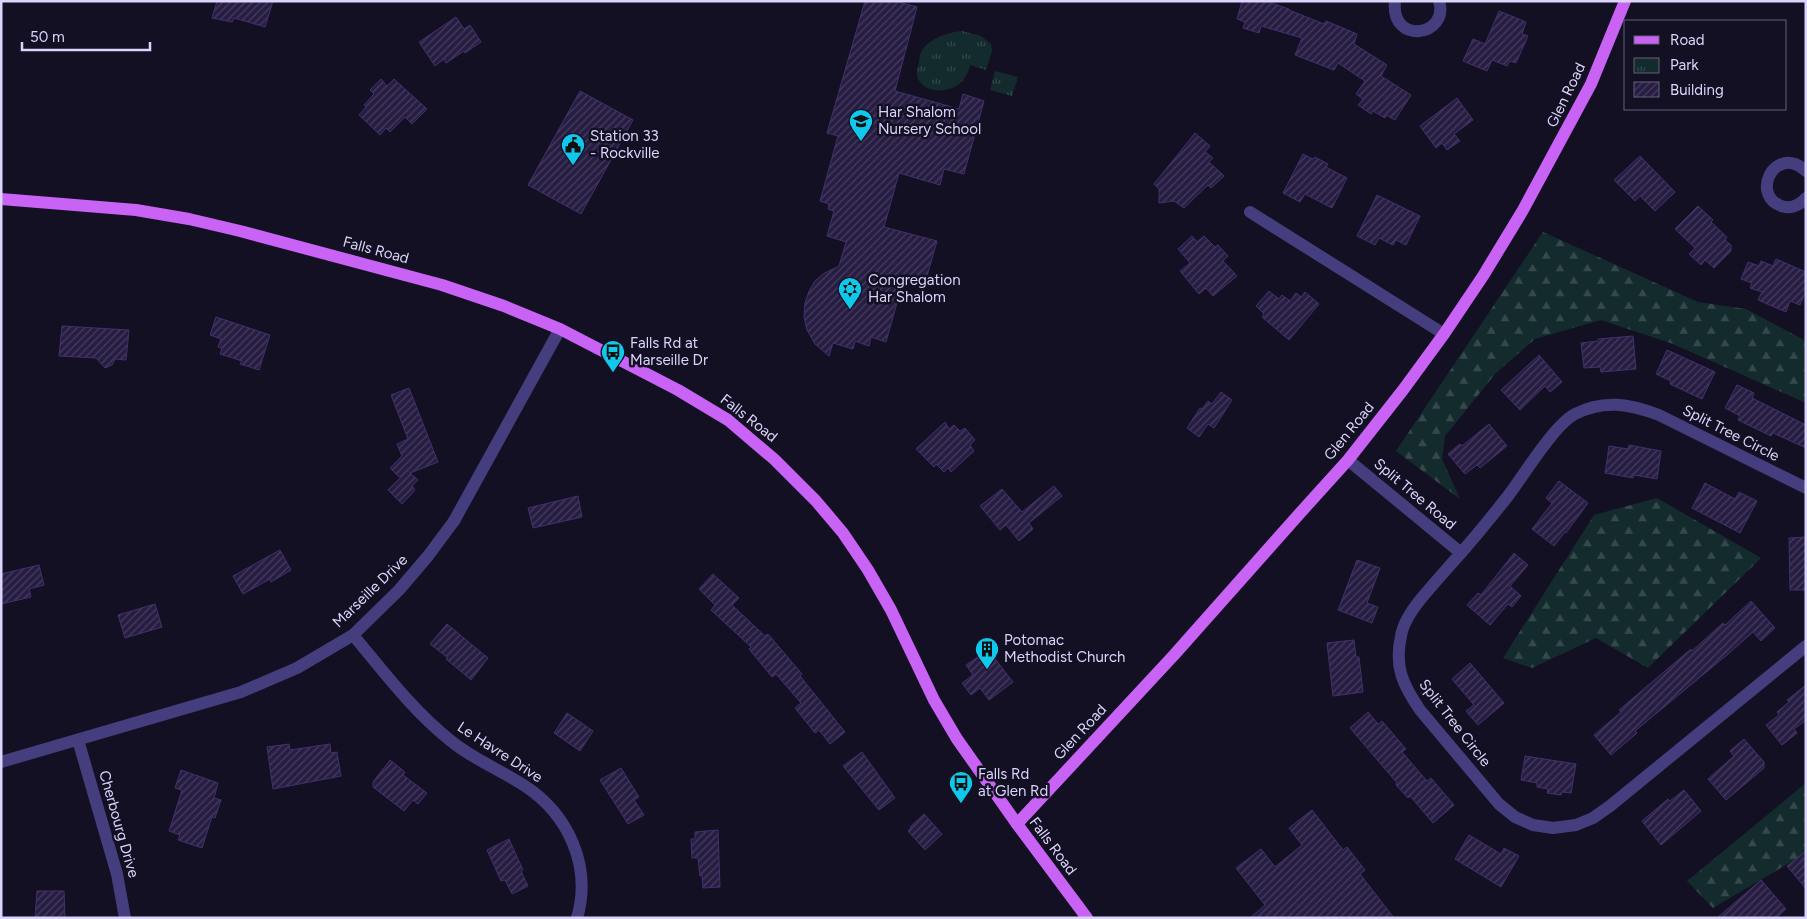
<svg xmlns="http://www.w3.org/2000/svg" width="1807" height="919" viewBox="0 0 1807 919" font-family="Figtree,sans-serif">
<defs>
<pattern id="forest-firs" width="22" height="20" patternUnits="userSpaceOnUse" patternTransform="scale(1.25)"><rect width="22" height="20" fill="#132b2c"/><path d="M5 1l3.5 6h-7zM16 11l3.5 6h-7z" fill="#35494c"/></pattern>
<pattern id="park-tufts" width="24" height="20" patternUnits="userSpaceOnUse" patternTransform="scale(1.25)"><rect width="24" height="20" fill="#132b2c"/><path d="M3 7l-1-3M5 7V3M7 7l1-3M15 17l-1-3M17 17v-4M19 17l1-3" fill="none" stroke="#35494c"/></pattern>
<pattern id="building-hatch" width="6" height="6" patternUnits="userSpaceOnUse" patternTransform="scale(1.25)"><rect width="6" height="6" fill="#271d42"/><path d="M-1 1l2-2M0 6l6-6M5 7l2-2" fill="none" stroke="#463d5e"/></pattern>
</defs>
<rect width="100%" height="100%" fill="#141023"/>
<!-- forest -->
<g fill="url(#forest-firs)">
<path d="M1543 232 1698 302 1746 309 1806 341V403L1673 344 1601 320 1535 339 1496 373 1445 436 1442 459 1460 499 1396 451Z"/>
<path d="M1657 498 1761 558 1648 668 1596 638 1532 668 1503 658 1594 515Z"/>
<path d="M1806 783V853L1713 908 1687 881Z"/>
</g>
<!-- park -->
<g fill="url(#park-tufts)">
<path d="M962 31 981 36 991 44 992 51 986 70 970 65C969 70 967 75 964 79 955 92 930 95 920 82 915 76 917 70 919 63 919 60 920 55 921 52 928 39 948 32 962 31Z"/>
<path d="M995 71 1018 77 1012 96 990 90Z"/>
</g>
<!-- building -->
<g fill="url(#building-hatch)" stroke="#40316d">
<path d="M217 1H273L265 27 234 18 232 22 212 18Z"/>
<path d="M865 1H895L917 7 895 91 959 109 963 94 984 101 964 174 944 169 940 185 899 173 884 227 937 241 925 283 904 278 886 342 871 337 869 346 855 341 853 349 833 343 829 356 815 344 807 330 804 317 805 303 809 291 815 281 823 274 839 266 846 242 827 236 834 211 828 209 829 204 820 201 838 136 827 133Z"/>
<path d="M1242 1H1266L1289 9V10L1324 24 1326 21 1357 34 1354 44 1387 65 1381 76 1411 95 1395 120 1386 115 1385 118 1373 111 1371 114 1358 105 1363 99 1356 94 1365 81 1338 63 1334 70 1295 55 1302 38 1261 26 1259 33 1243 28 1245 22 1237 19Z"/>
<path d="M1499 11 1526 22 1522 34 1528 36 1516 63 1510 61 1507 66 1492 60 1487 71 1463 61 1473 39 1485 44Z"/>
<path d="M456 17 464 29 470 25 481 42 465 53 464 51 446 63 444 59 435 66 419 42Z"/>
<path d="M381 79 387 86 394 79 427 109 412 124 405 117 390 132 386 128 380 135 359 115 366 107 364 105 374 94 370 90Z"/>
<path d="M580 91 633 120 581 214 528 185Z"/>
<path d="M1457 98 1473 120 1454 134 1460 141 1447 150 1442 143 1436 148 1420 126Z"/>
<path d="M1195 133 1210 146 1205 152 1213 158 1209 162 1224 176 1211 188 1208 185 1184 208 1174 201 1159 203V189L1154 184Z"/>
<path d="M1303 154 1313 159 1315 157 1328 164 1326 167 1347 178 1332 208 1305 194 1300 202 1283 193Z"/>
<path d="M1640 156 1675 192 1655 211 1640 196 1635 201 1614 180Z"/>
<path d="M1377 195 1420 216 1406 245 1396 240 1393 245 1379 238 1375 245 1357 236Z"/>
<path d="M1698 206 1713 220 1711 222 1727 237 1725 240 1731 245V251L1714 268 1705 260 1701 265 1689 254 1695 248 1675 229Z"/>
<path d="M1192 236 1197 242 1204 236 1215 247 1218 245 1228 256 1223 261 1237 276 1213 296 1206 288 1199 294 1180 271 1190 263 1178 249Z"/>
<path d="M1776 259 1806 272V291L1800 305 1790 301 1786 312 1758 300 1762 292 1750 288 1752 283 1741 279 1748 262 1759 266 1761 261 1773 266Z"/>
<path d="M1269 291 1279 299 1282 295 1290 301 1296 293 1301 297 1305 292 1319 304 1289 340 1262 317 1264 314 1256 306Z"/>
<path d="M216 317 270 335 259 370 240 364 242 361 220 354 222 348 218 347 221 339 210 335Z"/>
<path d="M62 326 129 330 126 360 115 359 112 365 105 368 96 358 59 356Z"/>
<path d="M1633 336 1636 369 1601 372 1600 367 1584 368 1581 343 1598 341V339Z"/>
<path d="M1667 350 1715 372 1702 399 1670 384 1671 381 1656 374Z"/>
<path d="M1539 355 1562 382 1550 392 1545 386 1520 410 1501 390Z"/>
<path d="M1737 385 1754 393 1752 398 1806 425V448L1773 433 1771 436 1738 420 1740 416 1725 408Z"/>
<path d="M409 388 438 462 410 473 418 480 412 486 415 490 402 504 388 490 403 475 399 477 390 468 402 456 397 444 408 439 391 395Z"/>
<path d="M1221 392 1232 400 1214 428 1208 424 1199 437 1187 428 1200 408 1202 409 1208 401 1212 404Z"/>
<path d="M945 422 949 429 954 425 960 431 965 428 975 440 970 445 974 451 951 472 948 468 944 472 936 464 934 467 916 449Z"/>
<path d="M1489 424 1507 446 1480 468 1477 465 1465 474 1448 454 1460 444 1462 446Z"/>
<path d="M1629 445 1661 451 1657 479 1634 475 1633 478 1605 473 1609 446 1628 449Z"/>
<path d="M1559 481 1588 503 1566 533 1565 532 1554 546 1532 529 1552 503 1546 498Z"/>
<path d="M1705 483 1735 499 1739 492 1757 501 1740 533 1692 508Z"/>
<path d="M1054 486 1062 496 1029 523 1033 529 1019 541 1006 525 1000 530 980 506 1002 489 1022 512Z"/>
<path d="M578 496 582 517 533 528 528 508Z"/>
<path d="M1806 537V590H1790L1789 538Z"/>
<path d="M280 550 291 570 271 582 270 579 243 594 233 576Z"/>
<path d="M1514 553 1528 565 1510 586 1521 596 1512 607 1508 604 1490 625 1467 605 1478 593 1481 595Z"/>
<path d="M1357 560 1380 568 1367 603 1378 607 1372 623 1338 610Z"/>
<path d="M39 565 44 585 29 589 31 597 1 604V574Z"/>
<path d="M713 574 739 598 732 605 765 636 768 634 802 674 800 676 845 732 830 744 819 730 815 733 795 708 801 703 776 674 772 677 749 649 751 647 711 610 715 605 699 589Z"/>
<path d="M1751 601 1775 628 1761 641 1753 632 1727 655 1635 731 1637 733 1611 755 1594 735 1621 712 1619 710 1691 649 1692 651 1723 623 1725 625Z"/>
<path d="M155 604 162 627 125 638 118 615Z"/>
<path d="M447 624 488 658 471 680 446 659 448 658 430 644Z"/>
<path d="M1354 640 1356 657H1359L1363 692 1333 696 1327 643Z"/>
<path d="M988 650 1013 682 989 700 980 688 971 695 962 683 973 675 966 665Z"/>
<path d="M1470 663 1504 703 1478 725 1466 711 1474 705 1452 679Z"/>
<path d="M1806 685V720L1794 729 1797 733 1782 745 1766 725 1779 715 1777 712 1789 702 1787 700Z"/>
<path d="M1368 712 1378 724 1382 721 1406 749 1402 752 1427 781 1431 778 1454 805 1433 823 1410 796 1408 798 1396 785 1397 783 1350 728Z"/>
<path d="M567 713 593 731 580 751 554 733Z"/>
<path d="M1744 739 1764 762V768L1726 800 1708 779 1734 756 1730 751Z"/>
<path d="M289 744 290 750 330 744 331 753 337 752 341 776 273 789 267 747Z"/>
<path d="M862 752 895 798 879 810 843 766Z"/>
<path d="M1525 756 1576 764 1571 793 1562 792 1561 795 1547 793 1548 789 1537 787V783L1521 780Z"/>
<path d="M390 760 405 772 403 775 427 793 418 804 413 800 404 811 373 787V782Z"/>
<path d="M621 768 639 797 634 800 644 815 628 824 600 780Z"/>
<path d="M181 770 218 783 214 798 221 800 215 818 212 817 202 848 178 840 180 835 169 831 182 790 175 788Z"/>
<path d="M1684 790 1701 811 1661 845 1642 821 1668 799 1670 801Z"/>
<path d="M1312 810 1343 850 1347 847 1365 870 1360 874 1394 918H1250L1265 905 1236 868 1261 849 1275 867 1302 845 1289 828Z"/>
<path d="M924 814 942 834 925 850 908 831 911 828 910 827Z"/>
<path d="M718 830 720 887 703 888 702 875 700 876 698 858H692L691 839H695V832Z"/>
<path d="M1469 835 1501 854 1504 848 1519 856 1501 887 1455 859Z"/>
<path d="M509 839 523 870 521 871 528 886 512 894 505 880 501 881 487 850Z"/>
<path d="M1806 851V889L1787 866Z"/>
<path d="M1761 880 1786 909 1776 918H1717Z"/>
<path d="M37 891H64L65 918H35Z"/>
</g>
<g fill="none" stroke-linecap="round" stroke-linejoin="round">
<!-- minor -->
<g stroke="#453e7e" stroke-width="12">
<path d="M1395 1C1390 46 1450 36 1439 1"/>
<path d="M1806 171C1774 142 1748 199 1785 207 1793 208 1800 205 1806 198"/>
<path d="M1250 212 1444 334"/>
<path d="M1348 460 1461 553"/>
<path d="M1806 488 1659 415C1630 404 1604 399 1575 414 1554 425 1524 475 1508 496 1493 515 1477 535 1460 554 1447 569 1433 584 1420 600 1412 610 1403 623 1401 636 1394 667 1403 685 1420 710L1499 804 1515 817 1533 825 1553 828 1576 825 1593 818 1610 806 1806 646"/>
<path d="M353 635C384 672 413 711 451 741 474 760 501 770 525 786 569 815 592 867 577 918"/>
<path d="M78 740 117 874 125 918"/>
<path d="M1 762 241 692 297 668 353 635 399 590 428 556 454 521 560 329"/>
</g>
<!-- major -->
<g stroke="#c863f5" stroke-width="12">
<path d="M1 199 136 210 189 219 240 231 442 285 504 306 560 329 678 390 728 420 774 459 816 501 843 533 868 570 891 610 934 700 957 739 1017 824 1087 918"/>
<path d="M1017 824 1174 655 1301 512 1348 460 1403 390 1444 334 1483 276 1523 210 1591 84 1625 1"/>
</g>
</g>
<!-- icons -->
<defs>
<g id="school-pin" transform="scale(1.25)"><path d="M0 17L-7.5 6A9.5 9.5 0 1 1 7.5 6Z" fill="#10c8ec" stroke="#141023"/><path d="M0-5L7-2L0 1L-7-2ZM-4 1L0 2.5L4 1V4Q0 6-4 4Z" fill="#111"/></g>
<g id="civic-pin" transform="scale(1.25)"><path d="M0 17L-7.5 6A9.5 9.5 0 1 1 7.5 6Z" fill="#10c8ec" stroke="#141023"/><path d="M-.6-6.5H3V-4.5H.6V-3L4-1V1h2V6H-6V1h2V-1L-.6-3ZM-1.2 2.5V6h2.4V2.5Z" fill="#111"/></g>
<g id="synagogue-pin" transform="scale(1.25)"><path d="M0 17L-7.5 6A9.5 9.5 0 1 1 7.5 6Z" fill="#10c8ec" stroke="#141023"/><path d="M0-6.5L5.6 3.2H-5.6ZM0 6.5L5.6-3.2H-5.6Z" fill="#111"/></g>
<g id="bus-pin" transform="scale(1.25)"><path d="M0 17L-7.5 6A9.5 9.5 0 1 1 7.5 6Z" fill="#10c8ec" stroke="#141023"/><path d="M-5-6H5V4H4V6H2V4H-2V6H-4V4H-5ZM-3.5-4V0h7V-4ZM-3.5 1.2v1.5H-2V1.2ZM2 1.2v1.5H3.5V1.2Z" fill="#111"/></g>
<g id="building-pin" transform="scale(1.25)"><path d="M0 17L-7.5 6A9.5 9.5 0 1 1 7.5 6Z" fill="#10c8ec" stroke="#141023"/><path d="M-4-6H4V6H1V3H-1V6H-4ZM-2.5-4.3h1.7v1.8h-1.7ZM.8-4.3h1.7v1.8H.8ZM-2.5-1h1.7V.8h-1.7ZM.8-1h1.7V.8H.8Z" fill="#111"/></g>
</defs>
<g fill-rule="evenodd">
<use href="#school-pin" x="861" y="121"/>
<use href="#civic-pin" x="573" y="145"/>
<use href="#synagogue-pin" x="850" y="289"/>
<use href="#bus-pin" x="613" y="352"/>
<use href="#building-pin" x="987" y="649"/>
<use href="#bus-pin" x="961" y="783"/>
</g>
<g text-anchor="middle" stroke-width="5" stroke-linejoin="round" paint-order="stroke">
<!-- street labels -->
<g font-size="15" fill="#dbd4fc" stroke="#141023">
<text transform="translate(1566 95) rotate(-64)" y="5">Glen Road</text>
<text transform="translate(376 250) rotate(15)" y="5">Falls Road</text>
<text transform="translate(749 418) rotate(38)" y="5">Falls Road</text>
<text transform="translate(1349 431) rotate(-51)" y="5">Glen Road</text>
<text transform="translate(1731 433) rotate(27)" y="5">Split Tree Circle</text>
<text transform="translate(1415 494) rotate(40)" y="5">Split Tree Road</text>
<text transform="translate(370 591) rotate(-44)" y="5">Marseille Drive</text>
<text transform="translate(1455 723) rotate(52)" y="5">Split Tree Circle</text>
<text transform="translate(1080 732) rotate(-47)" y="5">Glen Road</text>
<text transform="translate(500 752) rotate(33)" y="5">Le Havre Drive</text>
<text transform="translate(119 824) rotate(74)" y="5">Cherbourg Drive</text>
<text transform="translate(1053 846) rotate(53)" y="5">Falls Road</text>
</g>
<!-- poi labels -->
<g font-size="15" fill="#dbd4fc" stroke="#141023" text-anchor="start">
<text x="878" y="117">Har Shalom<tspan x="878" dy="17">Nursery School</tspan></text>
<text x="590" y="141">Station 33<tspan x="590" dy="17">- Rockville</tspan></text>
<text x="868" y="285">Congregation<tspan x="868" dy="17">Har Shalom</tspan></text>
<text x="630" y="348">Falls Rd at<tspan x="630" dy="17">Marseille Dr</tspan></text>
<text x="1004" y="645">Potomac<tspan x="1004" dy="17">Methodist Church</tspan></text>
<text x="978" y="779">Falls Rd<tspan x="978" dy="17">at Glen Rd</tspan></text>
</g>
</g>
<!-- border -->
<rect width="1807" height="919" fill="none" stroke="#dbd4fc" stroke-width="5"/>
<!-- legend -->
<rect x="1624" y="20" width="162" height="90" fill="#141023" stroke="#645e7a"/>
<rect x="1634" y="36" width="25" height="8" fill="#c863f5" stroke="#645e7a"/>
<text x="1670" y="45" font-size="15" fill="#dbd4fc">Road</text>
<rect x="1634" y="58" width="25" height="15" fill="url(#park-tufts)" stroke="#645e7a"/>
<text x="1670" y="70" font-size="15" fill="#dbd4fc">Park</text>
<rect x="1634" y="82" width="25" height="15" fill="url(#building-hatch)" stroke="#645e7a"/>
<text x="1670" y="95" font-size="15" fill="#dbd4fc">Building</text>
<!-- scale -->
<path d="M22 42v8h128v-8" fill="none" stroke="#dbd4fc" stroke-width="2.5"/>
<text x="30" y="42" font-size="15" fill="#dbd4fc" stroke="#141023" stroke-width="4" paint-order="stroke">50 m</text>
</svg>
